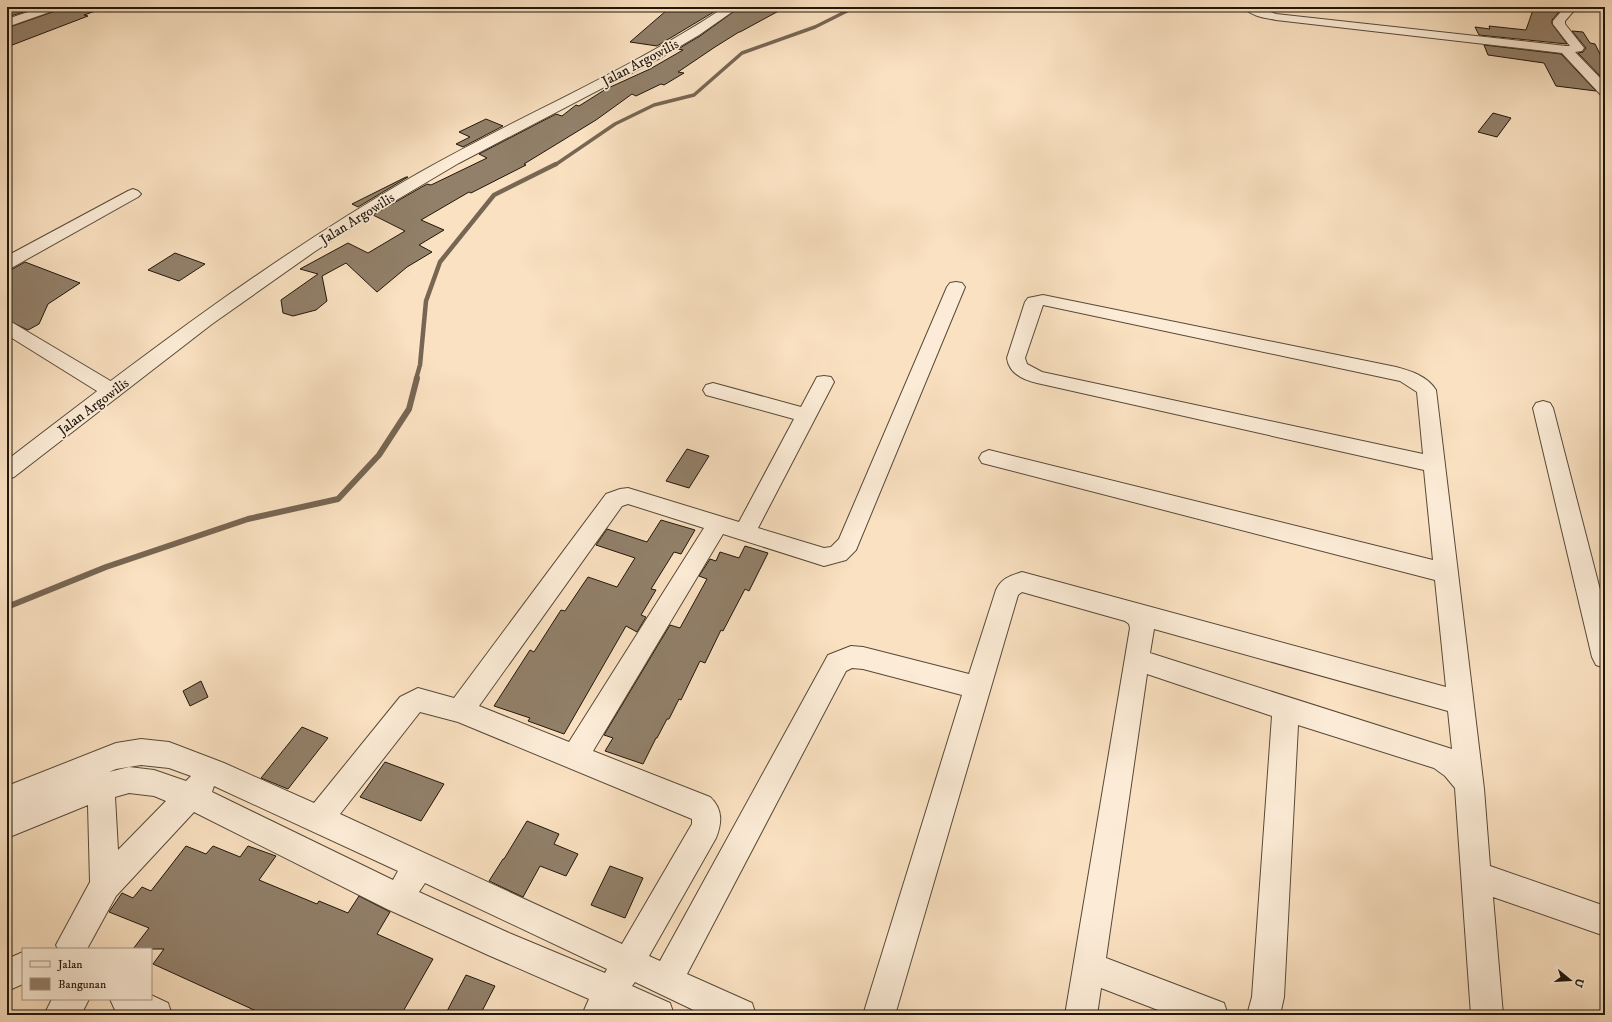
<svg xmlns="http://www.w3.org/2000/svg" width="1612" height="1022" viewBox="0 0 1612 1022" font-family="'IM FELL DW Pica',serif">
<rect width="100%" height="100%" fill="#fae1c1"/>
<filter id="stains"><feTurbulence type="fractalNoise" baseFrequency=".005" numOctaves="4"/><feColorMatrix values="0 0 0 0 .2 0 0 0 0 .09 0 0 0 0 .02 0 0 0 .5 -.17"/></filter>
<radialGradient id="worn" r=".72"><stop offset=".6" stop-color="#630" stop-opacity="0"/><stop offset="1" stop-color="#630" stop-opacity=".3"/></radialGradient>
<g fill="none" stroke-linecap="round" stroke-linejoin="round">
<!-- stream-far2 -->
<path stroke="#776653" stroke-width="3.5" d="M555 165 615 124 654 105 694 95 742 53 815 27 855 7"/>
<!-- stream-far1 -->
<path stroke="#776653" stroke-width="4.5" d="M416 379 420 365 426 301 440 262 494 195 556 164"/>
<!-- stream -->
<path stroke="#776653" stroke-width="6" d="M7 607 106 567 248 519 338 499 379 455 409 409 417 378"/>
</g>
<!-- building -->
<g fill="#92806a" stroke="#21160b">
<path d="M62 7H101V9L84 15 88 16 7 47V28L58 10Z"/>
<path d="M675 7H722L657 46 630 42 667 10Z"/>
<path d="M740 7H786L740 32H739L715 47 678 72 684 73 664 85 661 84 636 96 632 94 596 120 524 164 526 165 471 193 469 192 421 220 444 230 419 245 432 252 407 267 377 292 346 263 322 276 327 301 316 310 293 316 283 313 281 300 318 274 300 269 348 243 368 253 405 231 373 215 427 184 431 185 487 158 479 154 556 114 562 116 576 105 579 106 606 89 650 69 683 50 678 49 700 36Z"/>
<path d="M1534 7H1563L1552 20V24L1567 44 1479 35 1475 27 1490 29 1489 26 1526 30Z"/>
<path d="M20 8 24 12 7 17V11Z"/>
<path d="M1572 31 1583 32 1590 43 1595 44 1601 56 1605 57V81L1578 53 1583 52 1586 48Z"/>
<path d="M1484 45 1561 54 1596 91 1556 86 1544 63 1488 55Z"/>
<path d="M1493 113 1511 118 1497 137 1478 132Z"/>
<path d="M486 119 503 126 463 147 456 144 470 137 459 132Z"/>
<path d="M406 177H408L358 207 352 204Z"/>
<path d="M175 253 205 264 179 281 148 270Z"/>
<path d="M25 262 80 283 48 304 39 324 28 330 7 320V272Z"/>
<path d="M687 449 709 456 689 488 666 481Z"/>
<path d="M661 520 695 530 681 554 674 552 651 589 656 590 641 615 646 617 637 632 626 626 564 734 528 721 530 718 494 706 530 650 534 652 561 610 565 611 588 577 617 587 635 558 596 545 607 529 647 542Z"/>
<path d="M745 546 768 553 749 591 745 589 723 631 721 630 705 663 700 661 681 700 679 699 669 719H667L657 738H656L643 764 605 751 613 738 604 735 670 625 680 628 707 579 699 576 710 559 716 561 720 552 739 558Z"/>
<path d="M201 681 208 697 190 706 183 691Z"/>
<path d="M302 727 328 738 288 789 261 778Z"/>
<path d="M385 762 444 784 421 821 360 797Z"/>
<path d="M527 821 559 834 554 844 578 854 566 876 540 866 523 897 489 881 503 859H504Z"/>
<path d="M186 846 206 854 213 846 240 857 248 846 276 856 259 880 317 904 319 901 348 913 359 896 390 912 377 934 433 959 401 1015H265L153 964 164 949H133L149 928 109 912 122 893 133 898 142 887 151 891Z"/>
<path d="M610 866 643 878 625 918 591 905Z"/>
<path d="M466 975 495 986 480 1015H445Z"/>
</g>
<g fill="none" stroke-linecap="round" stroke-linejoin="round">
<!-- minor casing -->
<g stroke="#574938" stroke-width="2">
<g id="minor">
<path d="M21 7H36L44 12 42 14C35 16 26 12 21 7Z"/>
<path d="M1243 7H1258L1276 14 1566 46H1570L1553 24V21L1565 7H1577L1565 21V24L1584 48 1582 51 1575 52 1605 83V95L1600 94 1562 53 1276 20C1266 18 1250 16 1243 7Z"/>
<path d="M133 189 138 191 141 194 138 197 13 267 7 268V256L128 191Z"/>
<path d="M956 282 962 283 965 287 856 550 846 560 824 566 723 534 593 751 710 797C723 809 722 823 716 838L649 956 660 961 828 655 851 646 863 647 969 674 996 590C1002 578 1010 576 1022 572L1446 687 1435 580 982 463 979 458 982 453 989 450 1433 560 1424 470 1037 383C1023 380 1009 373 1007 358L1025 302 1028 298 1043 295 1396 367C1411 371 1427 376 1436 390L1484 789 1490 866 1605 906V936L1493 897 1503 1015H1471L1455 788 1445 776 1434 768 1298 725 1284 997 1280 1015H1247L1252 997 1272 716 1147 674 1106 958 1224 1003 1228 1015H1171L1101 988 1097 1015H1065L1130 628 1129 624 1125 621 1022 592 1018 595 895 1015H863L962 695 863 669 852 668 846 671 687 974 752 1003 756 1015H704L635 982 632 986 670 1003 674 1015H623L617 1012 616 1015H582L589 999 488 955 387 909 194 812 116 896 87 949H58L56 945 90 882 88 805 7 838V786L116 743 141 739 169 742 224 763 314 803 400 697 418 688 454 698 606 494 620 489 628 488 739 522 794 419 706 395 703 390 706 385 713 383 801 407 817 377 824 376 831 377 834 382 758 528 824 548 831 547 839 539 947 287 950 283ZM1043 305 1400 381 1417 392 1423 454 1042 372 1027 364 1025 358ZM628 504 704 528 569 742 479 706 622 506ZM1154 629 1448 711 1452 749 1150 653ZM420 712 458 722 692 819V824L622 944 340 814ZM141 765 169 768 191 776 186 781 154 770 129 767 109 772 116 769ZM214 786 398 871 393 880 212 792ZM129 793 154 796 166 801 118 850 115 797ZM425 883 607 969 605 973 509 933 419 892Z"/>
<path d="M7 321 13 323 119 386 122 391 119 396 112 398 105 396 7 335Z"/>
<path d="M1543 401 1550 403 1553 408 1605 609V668L1596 665 1592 657 1533 408 1536 403Z"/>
<path d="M23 952V984L7 991V959Z"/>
<path d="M151 995 168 1003 172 1015H123L115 1010 110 999H151Z"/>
<path d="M52 999H89L81 1015H44Z"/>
</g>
</g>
<!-- tertiary casing -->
<g stroke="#574938" stroke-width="2">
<g id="tertiary">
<path d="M43 7H60L58 9 7 27V19Z"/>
<path d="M725 7H739L699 35 660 58 459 163 366 218 314 252 212 324 14 477 7 479V460C137 360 268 260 410 178 514 118 625 73 725 7Z"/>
</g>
</g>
<!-- minor -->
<use href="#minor" fill="#fcecd7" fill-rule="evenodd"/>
<!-- tertiary -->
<use href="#tertiary" fill="#fcecd7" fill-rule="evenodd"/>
</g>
<g text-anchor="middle" stroke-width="3.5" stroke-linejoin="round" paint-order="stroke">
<!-- far-street labels -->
<g font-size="14" fill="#21160b" stroke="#fcecd7">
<text transform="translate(640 62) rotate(-28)" y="5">Jalan Argowilis</text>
<text transform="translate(357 218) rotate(-32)" y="5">Jalan Argowilis</text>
<text transform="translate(93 406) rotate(-37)" y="5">Jalan Argowilis</text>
</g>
</g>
<!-- margin -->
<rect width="1612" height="1022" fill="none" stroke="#fae1c1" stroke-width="24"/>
<rect x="8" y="8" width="1596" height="1006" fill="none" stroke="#21160b" stroke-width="2"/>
<rect x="12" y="12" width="1588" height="998" fill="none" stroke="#21160b"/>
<!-- legend -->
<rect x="22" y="948" width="130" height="52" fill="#fcecd7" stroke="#a49685"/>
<rect x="30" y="961" width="20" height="6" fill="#fcecd7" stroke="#a49685"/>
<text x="58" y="968" font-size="12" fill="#21160b">Jalan</text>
<rect x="30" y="978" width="20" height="12" fill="#92806a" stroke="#a49685"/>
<text x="58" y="988" font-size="12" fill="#21160b">Bangunan</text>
<!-- north arrow -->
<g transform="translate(1570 980) rotate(108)" stroke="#fcecd7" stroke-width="3" paint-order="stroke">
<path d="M0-3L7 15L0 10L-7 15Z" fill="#21160b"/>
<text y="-6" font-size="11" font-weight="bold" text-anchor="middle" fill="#21160b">U</text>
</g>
<rect width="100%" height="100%" filter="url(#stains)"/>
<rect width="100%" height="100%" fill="url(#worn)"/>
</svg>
